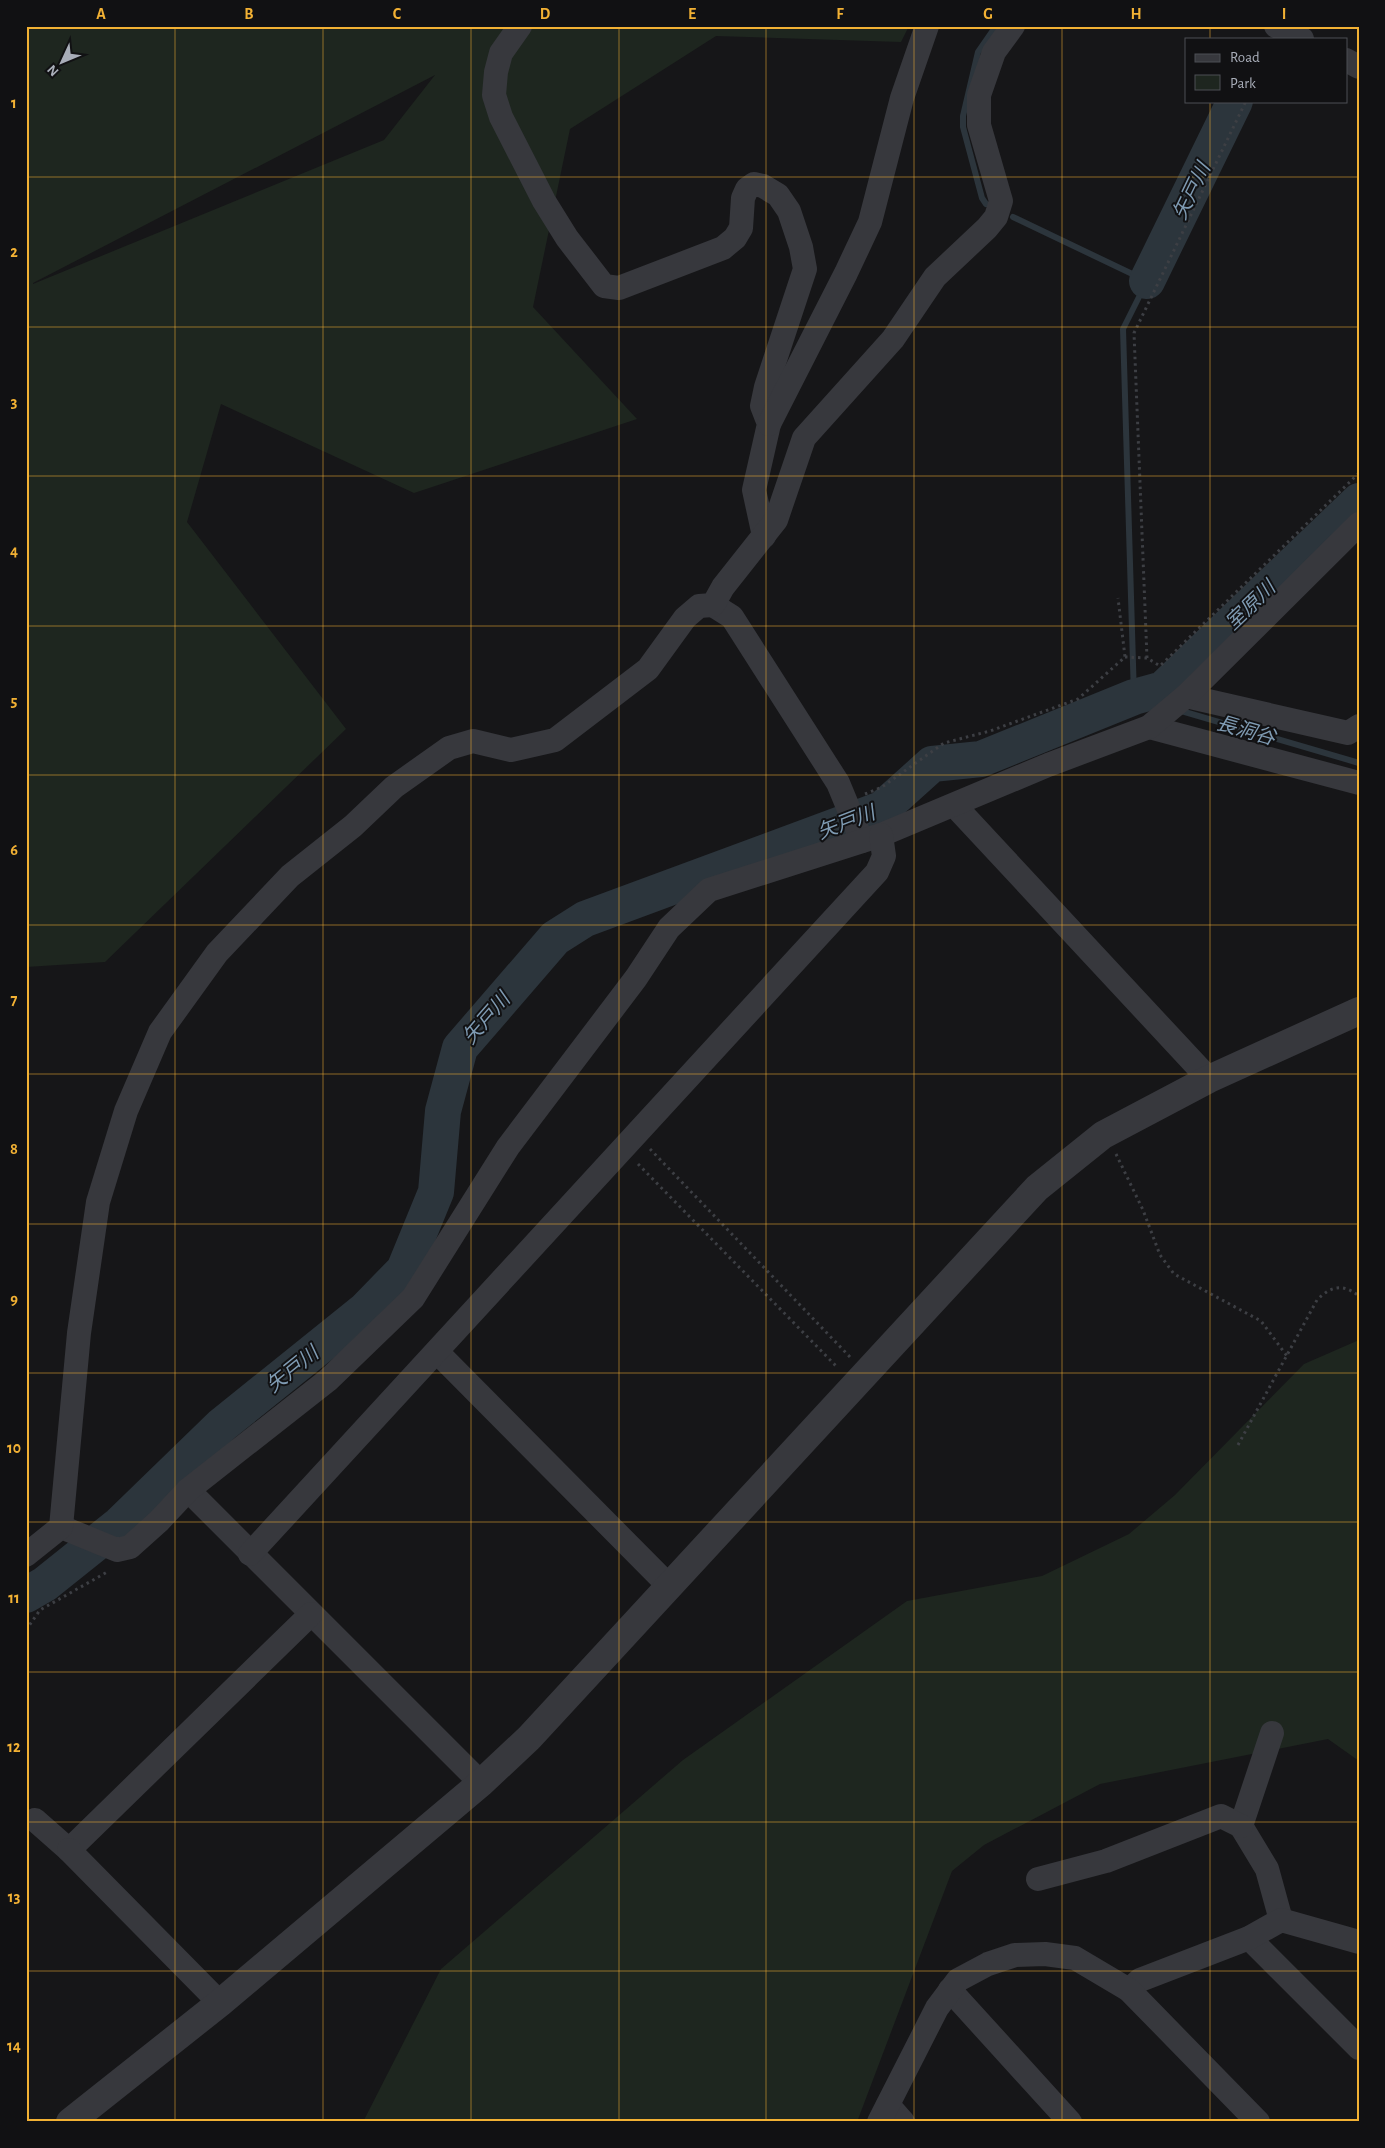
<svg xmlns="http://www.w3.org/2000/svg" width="1385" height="2148" viewBox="0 0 1385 2148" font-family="'Alegreya Sans','Noto Sans JP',sans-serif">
<rect width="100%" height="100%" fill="#161618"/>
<!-- green -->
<g fill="#1e261f" fill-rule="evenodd">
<path d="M26 26H909L901 42 716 36 570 129 533 307 637 419 414 493 221 404 187 522 346 729 105 962 26 967ZM435 75 384 140 33 284V283Z"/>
<path d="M1359 1340V1761L1328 1739 1100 1784 984 1845 952 1871 857 2122H363L441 1969 683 1760 907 1601 1042 1576 1129 1534 1175 1495 1304 1364Z"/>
</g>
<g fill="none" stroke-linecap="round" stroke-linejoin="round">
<!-- stream -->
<g stroke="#2c353c" stroke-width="6">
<path d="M986 204 982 198 963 127V116L978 52 996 26"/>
<path d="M1013 217 1147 281 1123 329 1134 697 1166 706"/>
<path d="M1178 710 1359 763"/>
</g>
<!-- river -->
<g stroke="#2c353c" stroke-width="36">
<path d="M1147 281 1235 101"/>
<path d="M26 1595 45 1584 120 1524 222 1425 365 1310 404 1270 436 1192 443 1111 460 1048 555 938 585 919 882 809 932 764 981 759 1134 697 1163 689 1359 501"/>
</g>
<!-- path -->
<g stroke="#3d3f44" stroke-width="3" stroke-dasharray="2.5 4" stroke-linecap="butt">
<path d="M1125 657 1147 658 1160 666 1359 473"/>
<path d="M1147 658 1134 333 1246 101"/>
<path d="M865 794 882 787 944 743 990 731 1078 699 1125 657 1118 598"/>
<path d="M650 1149 850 1357"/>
<path d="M1116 1154 1143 1210 1160 1255 1174 1274 1261 1321 1287 1356"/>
<path d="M638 1164 838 1368"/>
<path d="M1238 1445 1317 1300C1331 1286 1342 1283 1359 1296"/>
<path d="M26 1630 40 1610 109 1571"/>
</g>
<!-- minor -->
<g stroke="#37383d" stroke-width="24">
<path d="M520 26 501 53 496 72 494 95 501 117 544 201 567 238 604 286 619 288 723 248 735 238 741 228 743 198 747 189 754 184 763 186 778 195 789 211 801 247 805 269 766 387 762 406 769 424 754 490 764 536"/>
<path d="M1276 26 1302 39"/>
<path d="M1346 60 1359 67"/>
<path d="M769 424 846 273 870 222 902 98 927 26"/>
<path d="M713 605 732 617 838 783 862 841"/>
<path d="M1186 696 1348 733 1359 726"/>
<path d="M1149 727 1359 783"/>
<path d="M955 806 1209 1079"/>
<path d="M437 1352 669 1586"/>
<path d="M188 1490 481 1783"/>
<path d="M61 1527 117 1550 130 1547 159 1521 188 1490 328 1380 413 1298 508 1147 636 978 669 928 709 890 881 835 1048 765 1149 727 1186 696 1359 524"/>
<path d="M250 1554 877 872 884 856 881 835"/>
<path d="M26 1555 61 1527 79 1333 98 1202 126 1111 160 1032 217 953 290 876 353 826 394 787 449 748 473 741 511 750 555 740 648 669 685 618 699 606 713 605 723 587 776 520 804 438 893 339 935 277 987 228 996 217 1001 201 979 125V95L994 52 1013 26"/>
<path d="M1272 1733 1241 1826 1267 1869 1281 1920"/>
<path d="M35 1820 69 1850 311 1614"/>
<path d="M69 1850 220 2003"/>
<path d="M1038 1879 1106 1861 1221 1816 1241 1826"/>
<path d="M1249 1938 1359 2048"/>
<path d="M950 1990 1070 2122"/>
<path d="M1129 1990 1140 1980 1249 1938 1281 1920 1359 1942"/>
<path d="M888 2105 903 2122"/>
<path d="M879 2122 937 2008 958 1980 988 1964 1015 1955 1045 1954 1075 1958 1129 1990 1258 2122"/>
</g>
<!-- tertiary -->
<path stroke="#37383d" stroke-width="28" d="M70 2122 220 2003 481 1783 529 1738 1037 1188 1103 1135 1209 1079 1359 1011"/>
</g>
<!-- grid -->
<path fill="none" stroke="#f2b134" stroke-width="1" stroke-opacity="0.55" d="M175 26V2122M323 26V2122M471 26V2122M619 26V2122M766 26V2122M914 26V2122M1062 26V2122M1210 26V39M1210 101V2122M26 177H1359M26 327H1359M26 476H1359M26 626H1359M26 775H1359M26 925H1359M26 1074H1359M26 1224H1359M26 1373H1359M26 1522H1359M26 1672H1359M26 1822H1359M26 1971H1359"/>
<g text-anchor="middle" stroke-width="4" stroke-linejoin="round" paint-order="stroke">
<!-- water labels -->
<g font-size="20" font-style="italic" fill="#7f9bb3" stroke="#111113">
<text transform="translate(1191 191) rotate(-64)" y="7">矢戸川</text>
<text transform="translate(1250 605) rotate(-44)" y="7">室原川</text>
<text transform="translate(1246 730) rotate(16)" y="7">長洞谷</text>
<text transform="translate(846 822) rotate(-21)" y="7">矢戸川</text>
<text transform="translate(486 1018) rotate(-49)" y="7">矢戸川</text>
<text transform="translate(292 1369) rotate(-39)" y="7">矢戸川</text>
</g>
</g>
<!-- border -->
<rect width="1385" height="2148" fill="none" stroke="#111113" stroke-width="55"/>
<!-- legend -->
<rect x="1185" y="38" width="162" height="65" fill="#111113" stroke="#4d4f55"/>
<rect x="1195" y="54" width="25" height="8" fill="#37383d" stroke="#4d4f55"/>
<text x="1230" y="62" font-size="15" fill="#a8adb8">Road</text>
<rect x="1195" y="75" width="25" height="15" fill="#1e261f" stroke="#4d4f55"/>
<text x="1230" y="88" font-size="15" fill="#a8adb8">Park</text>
<!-- north arrow -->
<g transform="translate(62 62) rotate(226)" stroke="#111113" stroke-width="4" paint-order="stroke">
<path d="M0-4L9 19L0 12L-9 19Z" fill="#a8adb8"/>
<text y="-8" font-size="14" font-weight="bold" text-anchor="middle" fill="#a8adb8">N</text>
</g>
<rect x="28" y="28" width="1330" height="2092" fill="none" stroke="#f2b134" stroke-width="2"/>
<g font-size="16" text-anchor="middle" font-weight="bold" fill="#f2b134">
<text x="101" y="19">A</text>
<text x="249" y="19">B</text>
<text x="397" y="19">C</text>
<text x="545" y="19">D</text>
<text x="692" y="19">E</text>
<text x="840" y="19">F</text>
<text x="988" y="19">G</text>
<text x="1136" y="19">H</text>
<text x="1284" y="19">I</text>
<text x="14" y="108">1</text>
<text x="14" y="257">2</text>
<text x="14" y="407">3</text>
<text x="14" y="556">4</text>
<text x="14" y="706">5</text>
<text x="14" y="855">6</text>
<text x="14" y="1005">7</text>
<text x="14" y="1154">8</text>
<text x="14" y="1304">9</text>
<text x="14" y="1453">10</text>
<text x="14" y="1603">11</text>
<text x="14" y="1752">12</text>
<text x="14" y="1902">13</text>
<text x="14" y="2051">14</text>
</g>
</svg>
